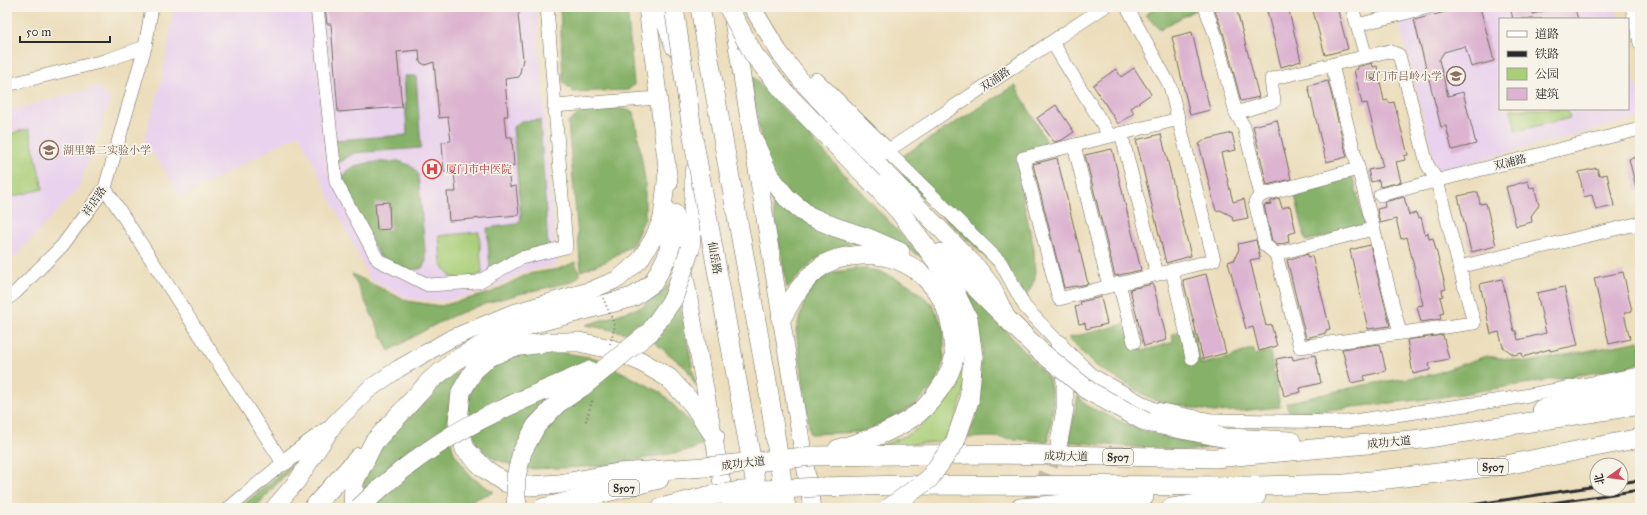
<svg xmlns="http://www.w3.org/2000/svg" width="1647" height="515" viewBox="0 0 1647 515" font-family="'IM FELL Great Primer','Noto Serif SC',serif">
<rect width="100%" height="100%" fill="#f7f3e8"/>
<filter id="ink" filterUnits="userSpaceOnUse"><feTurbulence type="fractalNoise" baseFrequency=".025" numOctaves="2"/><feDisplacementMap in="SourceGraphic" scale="8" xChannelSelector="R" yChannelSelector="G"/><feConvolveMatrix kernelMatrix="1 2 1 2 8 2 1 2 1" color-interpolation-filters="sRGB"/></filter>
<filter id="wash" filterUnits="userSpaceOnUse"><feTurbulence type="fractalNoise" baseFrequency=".012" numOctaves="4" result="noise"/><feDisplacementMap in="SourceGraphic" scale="16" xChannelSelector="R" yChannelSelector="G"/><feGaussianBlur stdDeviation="0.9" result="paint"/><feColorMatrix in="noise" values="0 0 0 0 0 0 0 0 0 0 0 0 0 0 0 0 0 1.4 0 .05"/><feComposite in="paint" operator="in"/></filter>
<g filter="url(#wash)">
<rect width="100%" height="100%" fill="#ecdebc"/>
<!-- built -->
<g fill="#e9d2ed">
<path d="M174 7H536L557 265 526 271 488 291 442 302 408 298 370 280 299 134 182 197 144 140 162 79Z"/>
<path d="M1428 7H1616L1619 19H1500V109H1628V53L1640 99V118L1437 171 1397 15Z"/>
<path d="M98 87 110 100 78 189 7 265V111Z"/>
</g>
<!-- green -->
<g fill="#a9ce77" stroke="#6a7c51">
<path d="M1511 109H1567L1570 118 1516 131Z"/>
<path d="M29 129 43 189 7 198V134Z"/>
<path d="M479 232 482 274 460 280 450 276 441 264 439 236Z"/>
<path d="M961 358 966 359 964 391 955 421 943 442 880 446C892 441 906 437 917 429 936 414 949 380 961 358Z"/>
</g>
<!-- forest -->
<g fill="#86b168" stroke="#586e4a">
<path d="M560 7H627L634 85 628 90 573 92 563 82Z"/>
<path d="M1158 7H1201L1160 29 1145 15Z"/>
<path d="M749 72 923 258 899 243 872 240 840 246 814 261 787 288Z"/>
<path d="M404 76H416L421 148 354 153 337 164 335 140 407 135Z"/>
<path d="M1015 85 1052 151 1026 159V172L1018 176 1034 249 1035 279 1027 296 903 179 904 155Z"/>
<path d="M614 107 634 112 645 180V218L633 244 607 261 581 271 568 123 581 112Z"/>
<path d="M540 120 548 246 490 270 487 228 516 224 521 219 513 127 521 121Z"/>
<path d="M399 161 412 166 418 174 426 261 422 268 411 271 380 257 340 181C350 159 378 163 399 161Z"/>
<path d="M1353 177 1365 227 1306 241 1294 191Z"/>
<path d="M575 262 580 275 572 282C537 290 501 297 468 310 440 320 415 336 389 351L352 274 407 301 441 306 490 293 528 274 559 269Z"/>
<path d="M861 268 879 271 908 284 932 304 944 328V359L937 383 915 405 864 432 810 434 796 330 806 296 816 282 835 272Z"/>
<path d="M675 277 696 386 687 369 654 342 632 334 586 325 641 307 660 294Z"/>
<path d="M964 284 1049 379 1054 403 1048 442 992 437 967 438 976 418 982 349 975 315Z"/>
<path d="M1133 322 1142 351 1173 342 1172 334 1192 328 1201 364 1228 358 1253 348 1255 355 1270 351 1280 407 1241 411 1213 412 1153 400 1096 366 1068 338Z"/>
<path d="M1640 341V363L1630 367 1436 398 1290 414 1286 403 1363 385 1434 374 1486 356 1529 362Z"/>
<path d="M559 352 595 358 662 393 702 435 703 445 690 450 604 466 561 468 524 469 494 459 477 444 466 413 471 389 490 367 517 356Z"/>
<path d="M463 368 450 394 447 427 454 453 471 477 494 492 451 508H366L363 493 364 472 375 453 438 386Z"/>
<path d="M1078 396 1087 406 1133 427 1173 439 1224 445 1187 451 1068 442Z"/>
<path d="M301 457 255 508H239Z"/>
</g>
<g id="blocks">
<!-- building -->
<g fill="#dcb3d0">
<path d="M325 7H523L518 15 523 59 519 77 505 79 508 116H504L506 137H512L514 166 508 167 510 187 516 186 519 215 449 221 447 192H456L454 171 444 172 442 142 451 141 448 117 439 118 434 62 425 65 420 62 419 50 397 52 402 107 338 112 331 24H327Z"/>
<path d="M1231 7H1236L1259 97 1241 101 1223 32 1215 11Z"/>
<path d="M1266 7H1288L1301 61 1281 67Z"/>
<path d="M1312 7H1337L1348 49 1325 55Z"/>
<path d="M1465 7H1480L1494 61 1471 67 1465 46 1444 52 1439 60 1448 96 1463 92 1476 144 1452 150 1446 126 1441 127 1414 20Z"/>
<path d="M1510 7H1532L1533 14 1551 9 1550 7H1568L1575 9 1578 19H1513Z"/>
<path d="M1192 32 1210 110 1190 115 1172 37Z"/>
<path d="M1372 63 1373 67 1377 66 1384 101 1388 100 1389 103 1394 102 1408 155 1404 156 1405 160 1396 162 1401 182 1380 187 1379 180 1371 182 1368 170 1383 167 1367 103 1362 104 1354 70 1358 69 1357 67Z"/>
<path d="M1134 68 1151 94 1131 108 1134 113 1118 124 1093 85 1116 69 1121 77Z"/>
<path d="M1328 81 1347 157 1326 162 1308 86Z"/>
<path d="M1056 105 1074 132 1062 140 1054 142 1037 118Z"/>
<path d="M1277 120 1291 179 1267 185 1253 126Z"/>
<path d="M1232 133 1236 150 1221 153 1233 202 1244 199 1248 218 1233 221 1232 216 1220 210 1216 211 1199 144 1205 140Z"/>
<path d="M1161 134 1191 256 1166 263 1136 140Z"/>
<path d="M1112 149 1141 270 1115 276 1085 155Z"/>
<path d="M1640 156V190L1637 191 1629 159Z"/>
<path d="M1057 158 1088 284 1064 288 1033 164Z"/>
<path d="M1597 168 1599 176 1607 174 1614 206 1596 210 1592 195 1584 197 1579 172Z"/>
<path d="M1528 181 1530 188 1534 187 1539 205 1531 216 1532 222 1516 226 1506 187Z"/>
<path d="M1478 192 1480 204 1486 203 1496 246 1471 252 1458 196Z"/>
<path d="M1404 197 1409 215 1416 213 1418 218 1421 217 1425 234 1428 233 1429 239 1433 238 1446 289 1442 290 1443 296 1440 297 1444 313 1440 314 1441 319 1421 322 1417 306 1423 305 1407 237 1401 239 1396 219 1380 223 1377 209 1385 207 1384 202Z"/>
<path d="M1279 198 1282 208 1290 206 1296 232 1288 234 1289 242 1277 245 1272 241 1264 205 1271 204V201Z"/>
<path d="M389 202 390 229 377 230 375 203Z"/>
<path d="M1256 240 1260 258 1250 260 1266 326 1271 324 1277 346 1259 351 1253 327 1246 329 1228 262 1234 260 1239 249 1238 244Z"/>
<path d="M1370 245 1390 326 1368 329 1350 250Z"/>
<path d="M1308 254V257L1312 256 1330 329 1326 330V333L1306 338 1287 260Z"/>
<path d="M1623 272 1632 311 1624 313 1630 339 1609 344 1594 278Z"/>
<path d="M1206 274 1226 353 1203 359 1183 280Z"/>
<path d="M1502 279 1514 331H1516L1518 340 1546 333 1537 293 1564 287 1578 345 1550 351V349L1523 357 1522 353 1514 355 1503 347 1499 332 1491 334 1480 284Z"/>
<path d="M1153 284 1167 340 1144 346 1130 289Z"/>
<path d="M1101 297 1107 324 1086 329 1085 323 1079 324 1075 307 1081 305 1080 302Z"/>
<path d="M1443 335 1449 359 1429 363 1430 370 1413 374 1407 340Z"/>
<path d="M1380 344 1386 371 1364 376 1365 380 1351 383 1342 349Z"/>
<path d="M1315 355 1321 383 1300 388 1301 392 1284 396 1276 359 1292 356 1293 360Z"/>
</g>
</g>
</g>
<g filter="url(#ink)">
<use href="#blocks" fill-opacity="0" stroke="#6f6a5e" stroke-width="1"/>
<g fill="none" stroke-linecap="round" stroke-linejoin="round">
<!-- major-tunnel -->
<path stroke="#c5ba9f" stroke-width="17" stroke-dasharray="17 8" stroke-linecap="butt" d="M1025 508 1038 496 1058 443"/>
<!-- minor casing -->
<g stroke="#6f6a5e" stroke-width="14">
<g id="minor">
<path d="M317 7 336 182 378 260 428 285 478 282 521 258 566 247 547 7"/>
<path d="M1104 7 887 151 1001 263 1025 307 1059 343 1092 375 1152 408 1212 420 1346 422 1508 399 1640 374"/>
<path d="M1127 7 1170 86 1214 260 1059 299 1023 158 1179 119"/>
<path d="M1205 7 1215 34 1236 113"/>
<path d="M1352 7 1366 57"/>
<path d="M1632 7 1640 43"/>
<path d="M1357 25 1429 7"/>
<path d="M1052 42 1110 136"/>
<path d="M1389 51 1399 55 1427 164 1437 181 1474 323 1300 347 1276 254 1265 245 1255 202 1261 195 1244 127 1236 113 1274 101 1271 79Z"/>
<path d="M1332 65 1400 333"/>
<path d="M7 85 104 61 145 47"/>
<path d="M554 106 658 98"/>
<path d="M1121 133 1157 274"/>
<path d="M1074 145 1109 286"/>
<path d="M105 188 283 463 229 508"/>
<path d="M1261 195 1358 169"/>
<path d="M1380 195 1640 129"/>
<path d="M1276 254 1373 229"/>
<path d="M1459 267 1640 223"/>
<path d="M1172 270 1192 358"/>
<path d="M1119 283 1134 342"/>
<path d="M7 299 15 293 62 246 105 188 145 47 152 7"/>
</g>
</g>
<!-- major casing -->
<g stroke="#6f6a5e" stroke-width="18">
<g id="major">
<path d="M647 7 669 183"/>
<path d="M752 7 779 52 803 83 884 171 978 268 992 286 1005 314"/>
<path d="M733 21 812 508"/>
<path d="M816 81 887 151"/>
<path d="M675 221 726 506"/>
<path d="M1059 442 1065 409V381L1059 343"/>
<path d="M283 463 326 431"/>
<path d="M274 508 297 481 335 423 368 390 398 369 450 339 510 314 589 291 618 279 640 260 653 239 662 218 667 173"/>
</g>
</g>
<!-- highway casing -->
<g stroke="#6f6a5e" stroke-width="20">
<g id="highway">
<path d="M661 7 675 47"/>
<path d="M752 137 769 175 787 198 809 216 835 227 868 238 900 252"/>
<path d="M873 183 900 212 946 274 968 319 973 357 969 401"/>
<path d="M690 249 694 198V172"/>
<path d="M941 253 1008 320"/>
<path d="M942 282 968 319"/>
<path d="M781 319C792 299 803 279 822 266 833 258 849 256 862 255 913 252 950 291 953 340 953 346 955 353 954 358 951 377 929 407 913 417 890 433 864 441 838 449"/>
<path d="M1542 409 1640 386"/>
<path d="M1146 422 1226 438 1291 441"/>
<path d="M813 456 990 454 1215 458 1422 439 1640 405"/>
<path d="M705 467 618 473 559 484 530 486 504 482 485 469 465 449 458 422 461 392 474 370 489 357 513 347 551 342H579L611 349 640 361 669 378 692 403 715 437"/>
<path d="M819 487 907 485 1256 486 1345 484 1506 465 1640 438"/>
<path d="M313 508 359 457"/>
<path d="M353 508 354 482 374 442 431 380 459 358 496 337 535 323 633 297 653 283 668 255 674 214"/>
<path d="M543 508 659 479"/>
<path d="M661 508 708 496"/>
<path d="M1020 508 1144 497"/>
<path d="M1171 508 1256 496"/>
</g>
</g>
<!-- path -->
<path stroke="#6f6a5e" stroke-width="2" stroke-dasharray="1 3" stroke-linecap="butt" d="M586 421 593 398"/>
<!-- minor -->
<use href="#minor" stroke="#fff" stroke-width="13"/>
<!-- major -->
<use href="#major" stroke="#fff" stroke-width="17"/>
<!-- highway -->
<use href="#highway" stroke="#fff" stroke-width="19"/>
<!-- rail -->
<g stroke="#2b2b2b" stroke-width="3">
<path d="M1621 483 1640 480"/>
<path d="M1451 508 1597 486"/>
<path d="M1517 508 1640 490"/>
</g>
<!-- highway-bridge casing -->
<g stroke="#6f6a5e" stroke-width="20" stroke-linecap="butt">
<g id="highway-bridge">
<path d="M674 7 693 137 760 508"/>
<path d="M700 7 724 145 767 381 786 508"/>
<path d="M728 7 754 55 787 95 873 183"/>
<path d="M1008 320 1040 351 1089 391 1146 422"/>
<path d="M705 467 813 456"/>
<path d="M708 496 741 491 819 487"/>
<path d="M359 508C383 485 409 463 437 445 484 414 539 393 590 371"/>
<path d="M518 508 516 499V477L522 452 536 426 557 404 582 387 650 332 673 299 690 249"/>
<path d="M730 508 769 499"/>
<path d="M889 508 929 479 955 442 969 401"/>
</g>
</g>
<!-- path-bridge -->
<path stroke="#6f6a5e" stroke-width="2" stroke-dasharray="1 3" stroke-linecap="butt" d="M603 298 615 326 610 344"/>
<!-- highway-bridge -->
<use href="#highway-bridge" stroke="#fff" stroke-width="19"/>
</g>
</g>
<!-- icons -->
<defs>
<g id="school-ring" transform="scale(1)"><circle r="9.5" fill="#f7f3e8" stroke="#8d6e63" stroke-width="1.5"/><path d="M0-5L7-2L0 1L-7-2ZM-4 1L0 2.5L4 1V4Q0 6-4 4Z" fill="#8d6e63"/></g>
<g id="hospital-ring" transform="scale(1)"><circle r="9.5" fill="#f7f3e8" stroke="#e0444e" stroke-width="1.5"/><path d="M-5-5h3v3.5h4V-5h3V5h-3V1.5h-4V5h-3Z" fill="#e0444e"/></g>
</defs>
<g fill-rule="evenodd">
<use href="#school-ring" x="1456" y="76"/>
<use href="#school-ring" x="49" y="150"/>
<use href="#hospital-ring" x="432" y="169"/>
</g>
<g text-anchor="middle" stroke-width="3.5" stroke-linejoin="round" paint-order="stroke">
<!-- shield labels -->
<g fill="#f7f3e8" stroke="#686764" stroke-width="1">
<rect x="1103" y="449" width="30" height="16" rx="3"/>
<rect x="1478" y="459" width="30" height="16" rx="3"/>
<rect x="609" y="480" width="30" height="16" rx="3"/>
</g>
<g font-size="10" font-weight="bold" fill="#2b2b2b">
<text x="1118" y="461">S507</text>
<text x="1493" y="471">S507</text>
<text x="624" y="492">S507</text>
</g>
<!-- education labels -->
<g font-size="11" fill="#785e54" stroke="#f7f3e8" text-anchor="end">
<text x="1442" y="80">厦门市吕岭小学</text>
<text x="63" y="154" text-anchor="start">湖里第二实验小学</text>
</g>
<!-- street labels -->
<g font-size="11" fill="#2b2b2b" stroke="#f7f3e8">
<text transform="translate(995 79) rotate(-34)" y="4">双浦路</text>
<text transform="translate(1510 162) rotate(-14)" y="4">双浦路</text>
<text transform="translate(94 201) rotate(-56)" y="4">祥店路</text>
<text transform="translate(715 258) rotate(80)" y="4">仙岳路</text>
<text transform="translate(1389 442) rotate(-5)" y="4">成功大道</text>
<text transform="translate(1066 456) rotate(1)" y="4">成功大道</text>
<text transform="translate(743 463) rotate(-7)" y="4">成功大道</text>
</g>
<!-- health labels -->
<g font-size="11" fill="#be3a42" stroke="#f7f3e8" text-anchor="start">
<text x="446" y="173">厦门市中医院</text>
</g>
</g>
<!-- margin -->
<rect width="1647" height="515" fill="none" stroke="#f7f3e8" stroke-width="24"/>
<!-- legend -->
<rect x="1499" y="18" width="130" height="92" fill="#f7f3e8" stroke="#a5a39c"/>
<rect x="1507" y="31" width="20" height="6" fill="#ffffff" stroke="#a5a39c"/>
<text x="1535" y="38" font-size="12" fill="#2b2b2b">道路</text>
<rect x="1507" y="51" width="20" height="6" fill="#2b2b2b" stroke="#a5a39c"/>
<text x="1535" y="58" font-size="12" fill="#2b2b2b">铁路</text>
<rect x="1507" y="68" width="20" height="12" fill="#a9ce77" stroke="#a5a39c"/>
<text x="1535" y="78" font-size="12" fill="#2b2b2b">公园</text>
<rect x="1507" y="88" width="20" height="12" fill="#dcb3d0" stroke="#a5a39c"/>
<text x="1535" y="98" font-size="12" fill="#2b2b2b">建筑</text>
<!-- north arrow -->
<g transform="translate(1609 477) rotate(256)"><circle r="19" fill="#f7f3e8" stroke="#a5a39c"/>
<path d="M0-3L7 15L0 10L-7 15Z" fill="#d1495b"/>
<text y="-6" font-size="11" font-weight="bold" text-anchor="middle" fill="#2b2b2b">北</text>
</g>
<!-- scale -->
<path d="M20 36v6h90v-6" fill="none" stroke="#2b2b2b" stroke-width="2"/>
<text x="26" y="36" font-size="12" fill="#2b2b2b" stroke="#f7f3e8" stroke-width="3" paint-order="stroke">50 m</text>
</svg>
